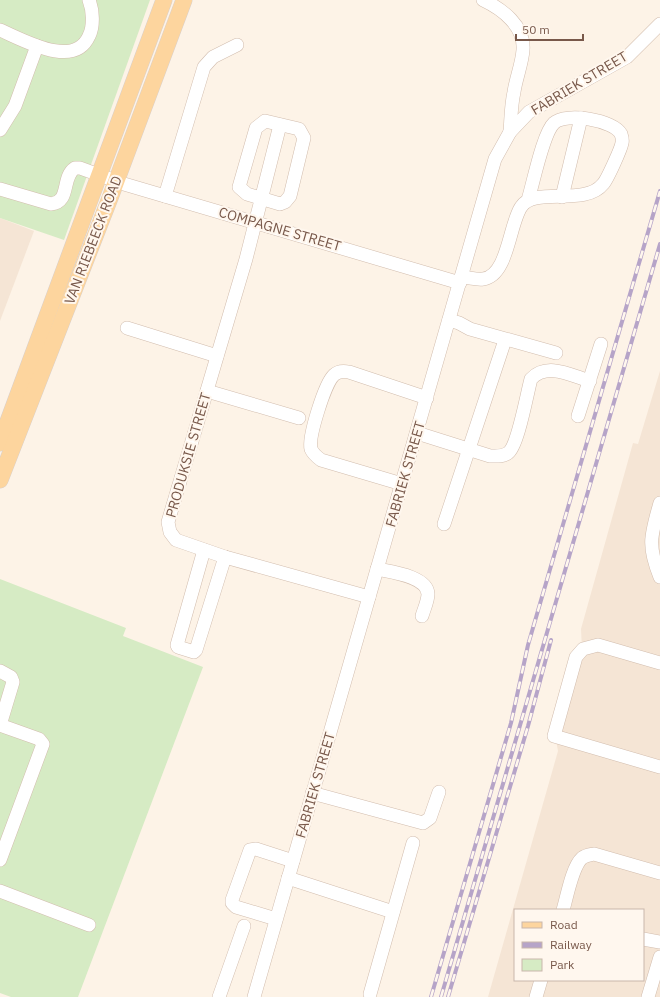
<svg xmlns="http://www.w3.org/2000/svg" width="660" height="997" viewBox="0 0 660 997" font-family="'IBM Plex Sans',sans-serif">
<rect width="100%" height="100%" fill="#fdf3e7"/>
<!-- residential -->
<g fill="#f5e5d5" fill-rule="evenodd">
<path d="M0 218 34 231 0 321Z"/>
<path d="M660 371V997H488L558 751 555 735 582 650 581 629 633 443 638 444ZM515 910H643V980H515Z"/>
</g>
<!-- green -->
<g fill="#d6ebc4">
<path d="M0 0H150L64 240 0 218Z"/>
<path d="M0 579 126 628 123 636 203 667 78 997H11L0 993Z"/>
</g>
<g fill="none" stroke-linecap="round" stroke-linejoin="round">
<!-- minor casing -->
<g stroke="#d2bdae" stroke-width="14">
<g id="minor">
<path d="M483 0C502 9 525 26 523 50 522 64 516 78 514 92 511 105 511 119 510 132"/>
<path d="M0 30C22 39 74 70 89 36 94 26 93 10 89 0"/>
<path d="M265 121 299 129 304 138 290 196 285 202 280 204 247 194 239 187 256 128Z"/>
<path d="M280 125 246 259 168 522 170 532 176 540 225 557 369 597"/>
<path d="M0 130 15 106 37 46"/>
<path d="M0 189 51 204C71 202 61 177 75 168H80L124 184 460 283"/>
<path d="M165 196 204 67 213 57 237 45"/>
<path d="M562 197 581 118"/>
<path d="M461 277C468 277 476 280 483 279 508 276 509 225 521 207 534 186 585 207 603 184 607 180 621 149 622 143 623 140 622 137 621 134 614 120 566 112 554 123 543 133 533 184 528 200"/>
<path d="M449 320 459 323 470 329 556 353"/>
<path d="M127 328 217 356"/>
<path d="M207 391 299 418"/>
<path d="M578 416 601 344"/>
<path d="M417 433 490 456C497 456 502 457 508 453 518 446 527 393 531 379 547 362 570 375 590 381"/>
<path d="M402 484 321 460C317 457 313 454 311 449 308 437 325 383 334 375 338 371 344 371 349 372L427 398"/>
<path d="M660 503C651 535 647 545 660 577"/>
<path d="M444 524 505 340"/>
<path d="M204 550 177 645 178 647 194 652 196 650 225 557"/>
<path d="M377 569C391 572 427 576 428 594 428 601 424 609 422 616"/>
<path d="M660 663 598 645 583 649 576 657 554 736 660 767"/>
<path d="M0 671 11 677 13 682 0 725"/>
<path d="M0 725 39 739 43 744 0 860"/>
<path d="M312 793 423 823 430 818 439 792"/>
<path d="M288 878 393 912"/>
<path d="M0 891 89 925"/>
<path d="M563 910C567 897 572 867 582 858 586 855 589 855 594 854L660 873"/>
<path d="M276 919 236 907 232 903V900L250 850 256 849 293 861"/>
<path d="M643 939 660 942"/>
<path d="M370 994 413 843"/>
<path d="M219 997 244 926"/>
<path d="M254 997 495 159 510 132 529 112 627 57 660 24"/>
<path d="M536 997 541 980"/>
<path d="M648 997 660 957"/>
</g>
</g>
<!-- major casing -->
<g stroke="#d9d0cc" stroke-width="17">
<g id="major">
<path d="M0 443 164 0"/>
<path d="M0 480 110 198 184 0"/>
</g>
</g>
<!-- minor -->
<use href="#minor" stroke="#fff" stroke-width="13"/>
<!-- major -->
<use href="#major" stroke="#fdd59e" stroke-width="16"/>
<!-- rail casing -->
<g stroke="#b6a4c8" stroke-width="4">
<g id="rail">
<path d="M431 997 511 723 528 645 660 191"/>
<path d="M441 997 660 244"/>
<path d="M448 997 528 726 551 640"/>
</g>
</g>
<!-- rail -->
<use href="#rail" stroke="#fff7ee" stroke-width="2.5" stroke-dasharray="8" stroke-linecap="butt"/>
</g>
<g text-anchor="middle" stroke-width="4" stroke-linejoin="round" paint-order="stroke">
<!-- street labels -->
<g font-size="14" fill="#78584a" stroke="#fff7ee">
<text transform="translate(579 83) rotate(-31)" y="5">FABRIEK STREET</text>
<text transform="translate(280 229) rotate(16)" y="5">COMPAGNE STREET</text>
<text transform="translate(93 240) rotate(-69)" y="5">VAN RIEBEECK ROAD</text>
<text transform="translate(188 455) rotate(-74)" y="5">PRODUKSIE STREET</text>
<text transform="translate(405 474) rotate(-74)" y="5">FABRIEK STREET</text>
<text transform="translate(315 785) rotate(-74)" y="5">FABRIEK STREET</text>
</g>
</g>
<!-- legend -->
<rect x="514" y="909" width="130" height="72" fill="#fff7ee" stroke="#c9b7ac"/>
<rect x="522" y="922" width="20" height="6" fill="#fdd59e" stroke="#c9b7ac"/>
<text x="550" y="929" font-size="12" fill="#78584a">Road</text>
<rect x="522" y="942" width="20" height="6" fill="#b6a4c8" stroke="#c9b7ac"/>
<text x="550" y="949" font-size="12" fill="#78584a">Railway</text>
<rect x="522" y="959" width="20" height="12" fill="#d6ebc4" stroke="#c9b7ac"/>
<text x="550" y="969" font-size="12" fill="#78584a">Park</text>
<!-- scale -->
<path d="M516 34v6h67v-6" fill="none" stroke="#78584a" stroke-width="2"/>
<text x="522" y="34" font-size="12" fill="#78584a" stroke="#fff7ee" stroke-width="3" paint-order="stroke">50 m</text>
</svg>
